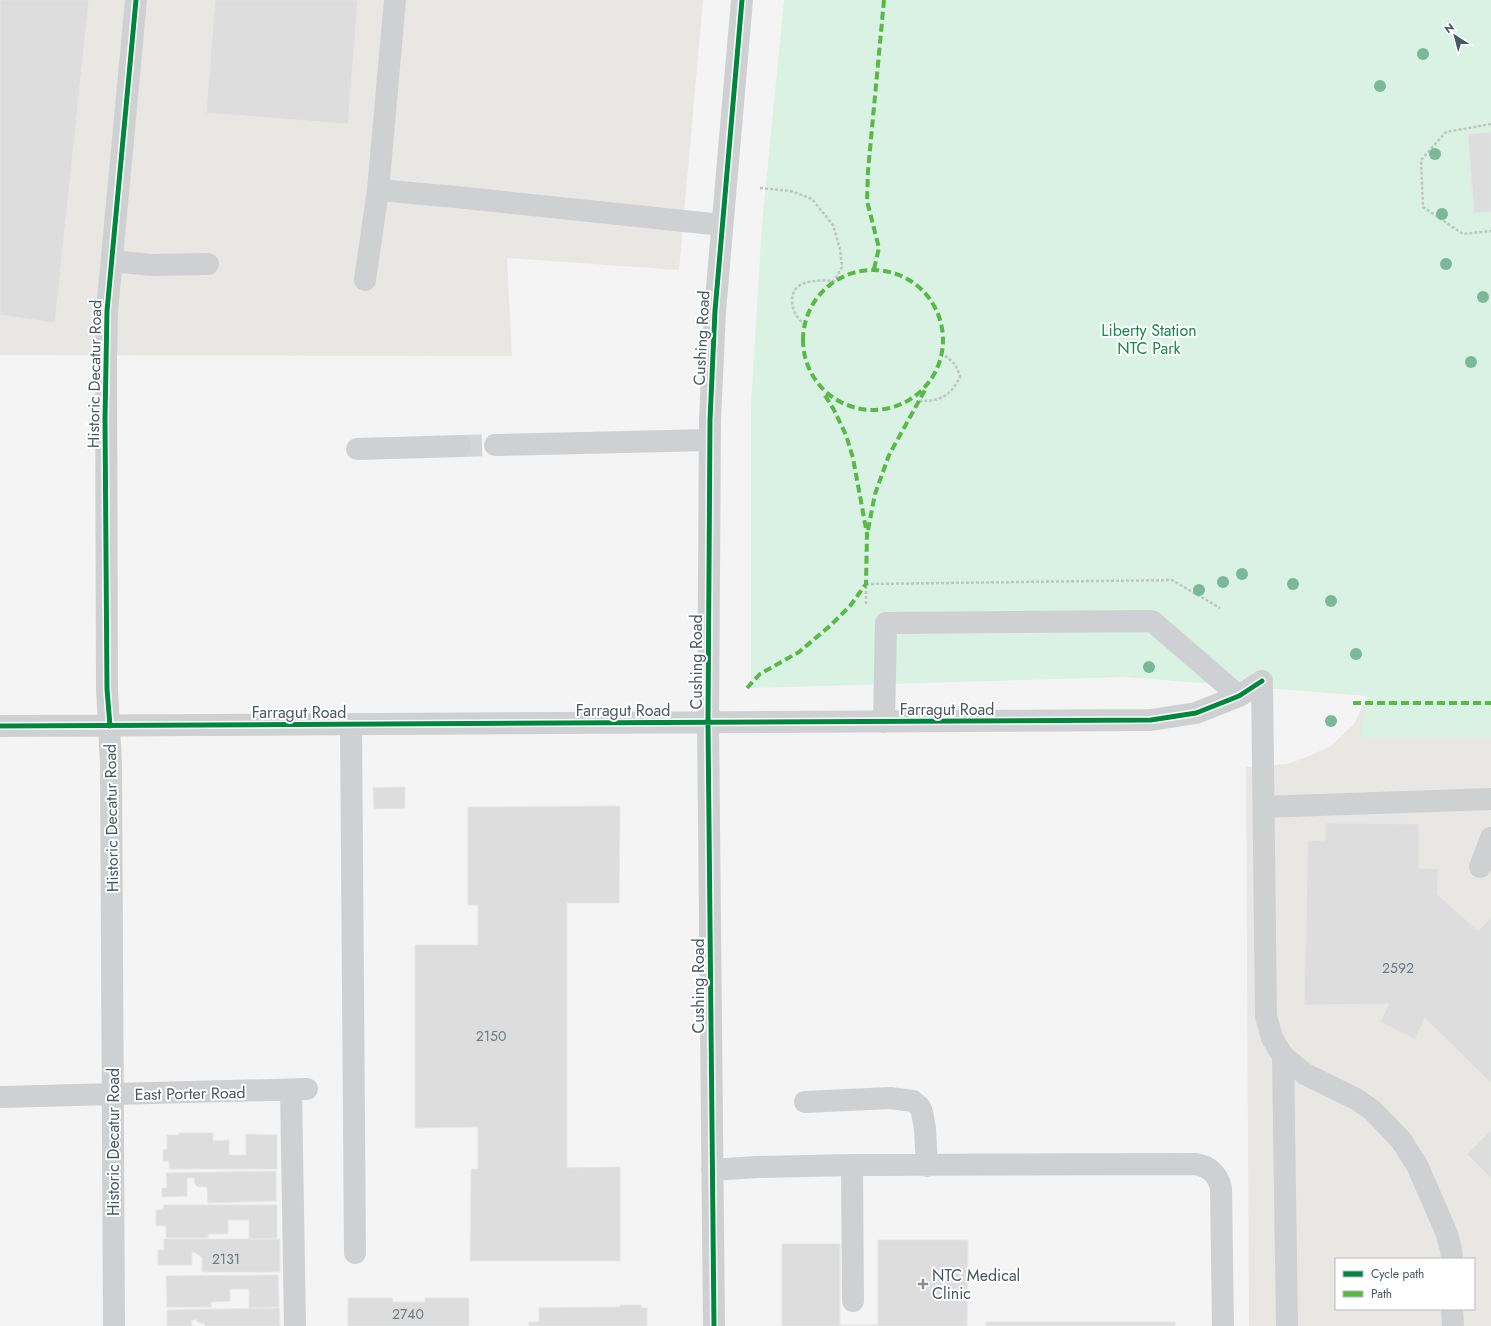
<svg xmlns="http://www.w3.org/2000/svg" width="1491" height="1326" viewBox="0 0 1491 1326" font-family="Jost,sans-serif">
	<rect width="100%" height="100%" fill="#f4f4f4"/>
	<path fill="#e8e7e3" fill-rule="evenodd" d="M0 0H703L679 270 507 258 512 356 0 355Z
		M1363 705H1491V1326H1249L1246 767 1288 764 1309 756 1331 746 1354 724ZM1336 1259H1474V1309H1336Z"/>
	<path fill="#d9f2e3" d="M784 0H1491V737H1361L1367 696 1125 677 751 688V404L762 225Z"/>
	<path fill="#ddddde" stroke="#e5e6e7" d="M0 0H89L55 323 0 315Z
		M215 0H358L348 124 206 113Z
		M1491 132V212L1474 213 1468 134Z
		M405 787V808L374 809 373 788Z
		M620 806 619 903H567V1168L620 1167V1261H470L471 1169H478V1127L415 1128V945H478V905H468V807Z
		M1326 823 1419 824V868L1439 869 1437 894 1478 931 1491 918V1083L1425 1018 1415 1039 1380 1022 1389 1004 1304 1005 1308 840 1325 841Z
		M1491 1130V1178L1467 1154Z
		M179 1133H213V1141L229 1140V1155H246V1134L277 1135V1169H169V1161H163V1150L167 1149V1135H179Z
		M276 1171V1201L208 1203 207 1187H198L195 1184 194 1178H187V1196L162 1197V1188H167L166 1173Z
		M164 1205H277V1239H249V1220H228V1234H208V1238H166V1226H156V1210H163Z
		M164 1239H280V1272H202V1257L192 1251V1265H158V1250H164Z
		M878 1240H968L967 1326H782V1244H840V1325H878Z
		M278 1275 279 1307 249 1308V1289H230V1301L211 1302V1307H167L166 1276Z
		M348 1298H392L393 1302H425V1298H469V1326H348Z
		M620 1305H641V1308H647V1326H529V1322H539V1308L620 1307Z
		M279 1308 280 1326H205V1324L198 1322 196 1319 191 1321 192 1326H167V1310Z
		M986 1322H1175V1326H986Z"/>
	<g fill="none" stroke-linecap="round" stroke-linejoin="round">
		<path stroke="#d2d4d7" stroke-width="22" stroke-dasharray="22 11" stroke-linecap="butt" d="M460 446 495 445"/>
		<path stroke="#bcc7c4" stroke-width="2.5" stroke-dasharray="3 2" stroke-linecap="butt" d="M1491 124 1446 132 1421 160 1423 207 1463 234 1491 231
			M760 188 791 191 812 199 833 225 840 249 842 267 834 281C817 280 791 279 792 302 793 312 797 318 804 324
			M919 401C940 401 950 397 960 377 957 365 952 360 942 354
			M866 604V584L1172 580 1220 608"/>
		<path stroke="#ced0d2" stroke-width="22" d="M378 190 456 197 722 225
			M112 261 151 265 208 264
			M365 280 378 190 395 0
			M495 445 709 440
			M357 449 460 446
			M1262 681 1266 1016 1272 1038 1283 1056 1305 1074 1356 1099 1372 1110 1401 1140 1417 1165 1447 1234 1451 1250 1452 1259
			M884 722 886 623 1152 621 1239 696
			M351 725 355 1253
			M0 726 1151 720 1196 713 1239 696 1262 681
			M1264 807 1491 799
			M1480 867 1491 838
			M1283 1056 1287 1326
			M291 1090 295 1326
			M0 1097 307 1089
			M805 1102 890 1098 913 1101 920 1107 922 1112 925 1129 927 1166
			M852 1165 853 1301
			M712 1170 757 1167 852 1165 1195 1164C1209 1166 1218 1174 1221 1188L1223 1326
			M1452 1309 1453 1326
			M114 1326 111 763 107 689 106 361 107 311 136 0
			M714 1326 708 723 710 420 715 311 742 0"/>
		<path stroke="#58b947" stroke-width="4" stroke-dasharray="8 4" stroke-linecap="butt" d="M874 269 879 248 867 201 868 171 884 0
			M803 340a70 70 0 1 1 140 0a70 70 0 1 1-140 0Z
			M868 530 875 494 889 455 925 390
			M747 688 760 674 799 652 831 625 850 606 866 584 867 534 853 458 846 435 834 410 823 392
			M1353 703H1491"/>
		<g stroke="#fff" stroke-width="8">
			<path id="cycleway" d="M0 726 1151 720 1196 713 1239 696 1262 681
				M110 726 107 689 105 418 107 311 136 0
				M714 1326 708 723 710 420 715 311 742 0"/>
		</g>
		<use href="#cycleway" stroke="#00873e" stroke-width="5"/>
	</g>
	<g fill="#7ab899">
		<circle cx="1423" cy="54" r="6"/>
		<circle cx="1380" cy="86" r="6"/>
		<circle cx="1435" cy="154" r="6"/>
		<circle cx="1442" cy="214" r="6"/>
		<circle cx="1446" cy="264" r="6"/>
		<circle cx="1483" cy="297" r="6"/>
		<circle cx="1471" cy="362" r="6"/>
		<circle cx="1242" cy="574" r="6"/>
		<circle cx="1223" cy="582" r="6"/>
		<circle cx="1293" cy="584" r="6"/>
		<circle cx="1199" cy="590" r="6"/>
		<circle cx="1331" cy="601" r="6"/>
		<circle cx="1356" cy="654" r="6"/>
		<circle cx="1149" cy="667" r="6"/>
		<circle cx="1331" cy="721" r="6"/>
	</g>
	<path fill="#868d94" stroke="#fff" stroke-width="1.5" d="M921 1278h4v4h4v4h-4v4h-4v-4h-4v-4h4z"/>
	<g text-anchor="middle" stroke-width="4" stroke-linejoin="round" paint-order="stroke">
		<g font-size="14" fill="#707881">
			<text x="1398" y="973">2592</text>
			<text x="491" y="1041">2150</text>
			<text x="226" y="1264">2131</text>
			<text x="408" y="1319">2740</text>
		</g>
		<g font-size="16" fill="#17864f" stroke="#fff">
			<text x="1149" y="336">Liberty Station<tspan x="1149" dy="18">NTC Park</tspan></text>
		</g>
		<g font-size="16" fill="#4a5661" stroke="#fff">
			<text transform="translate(701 338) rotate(-87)" y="6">Cushing Road</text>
			<text transform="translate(94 374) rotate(-89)" y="6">Historic Decatur Road</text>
			<text transform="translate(696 662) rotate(-90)" y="6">Cushing Road</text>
			<text x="947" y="715">Farragut Road</text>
			<text x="623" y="716">Farragut Road</text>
			<text x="299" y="718">Farragut Road</text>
			<text transform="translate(111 818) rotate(-91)" y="6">Historic Decatur Road</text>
			<text transform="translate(698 986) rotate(-90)" y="6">Cushing Road</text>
			<text transform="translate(190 1093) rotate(-1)" y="6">East Porter Road</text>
			<text transform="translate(113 1142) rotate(-90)" y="6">Historic Decatur Road</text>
		</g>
		<g font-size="16" fill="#4a5661" stroke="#fff" text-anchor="start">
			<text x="932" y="1281">NTC Medical<tspan x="932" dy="18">Clinic</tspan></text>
		</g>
	</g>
	<rect x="1335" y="1258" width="140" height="52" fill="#ffffff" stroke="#b7bbc0"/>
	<rect x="1343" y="1271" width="20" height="6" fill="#00873e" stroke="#b7bbc0"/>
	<text x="1371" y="1278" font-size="12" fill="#4a5661">Cycle path</text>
	<rect x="1343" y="1291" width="20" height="6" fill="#58b947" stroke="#b7bbc0"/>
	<text x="1371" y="1298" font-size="12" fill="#4a5661">Path</text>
	<g transform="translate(1455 36) rotate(324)" stroke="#ffffff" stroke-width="3" paint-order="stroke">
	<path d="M0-3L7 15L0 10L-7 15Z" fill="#4a5661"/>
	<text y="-6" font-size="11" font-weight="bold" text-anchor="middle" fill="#4a5661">N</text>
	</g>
</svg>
